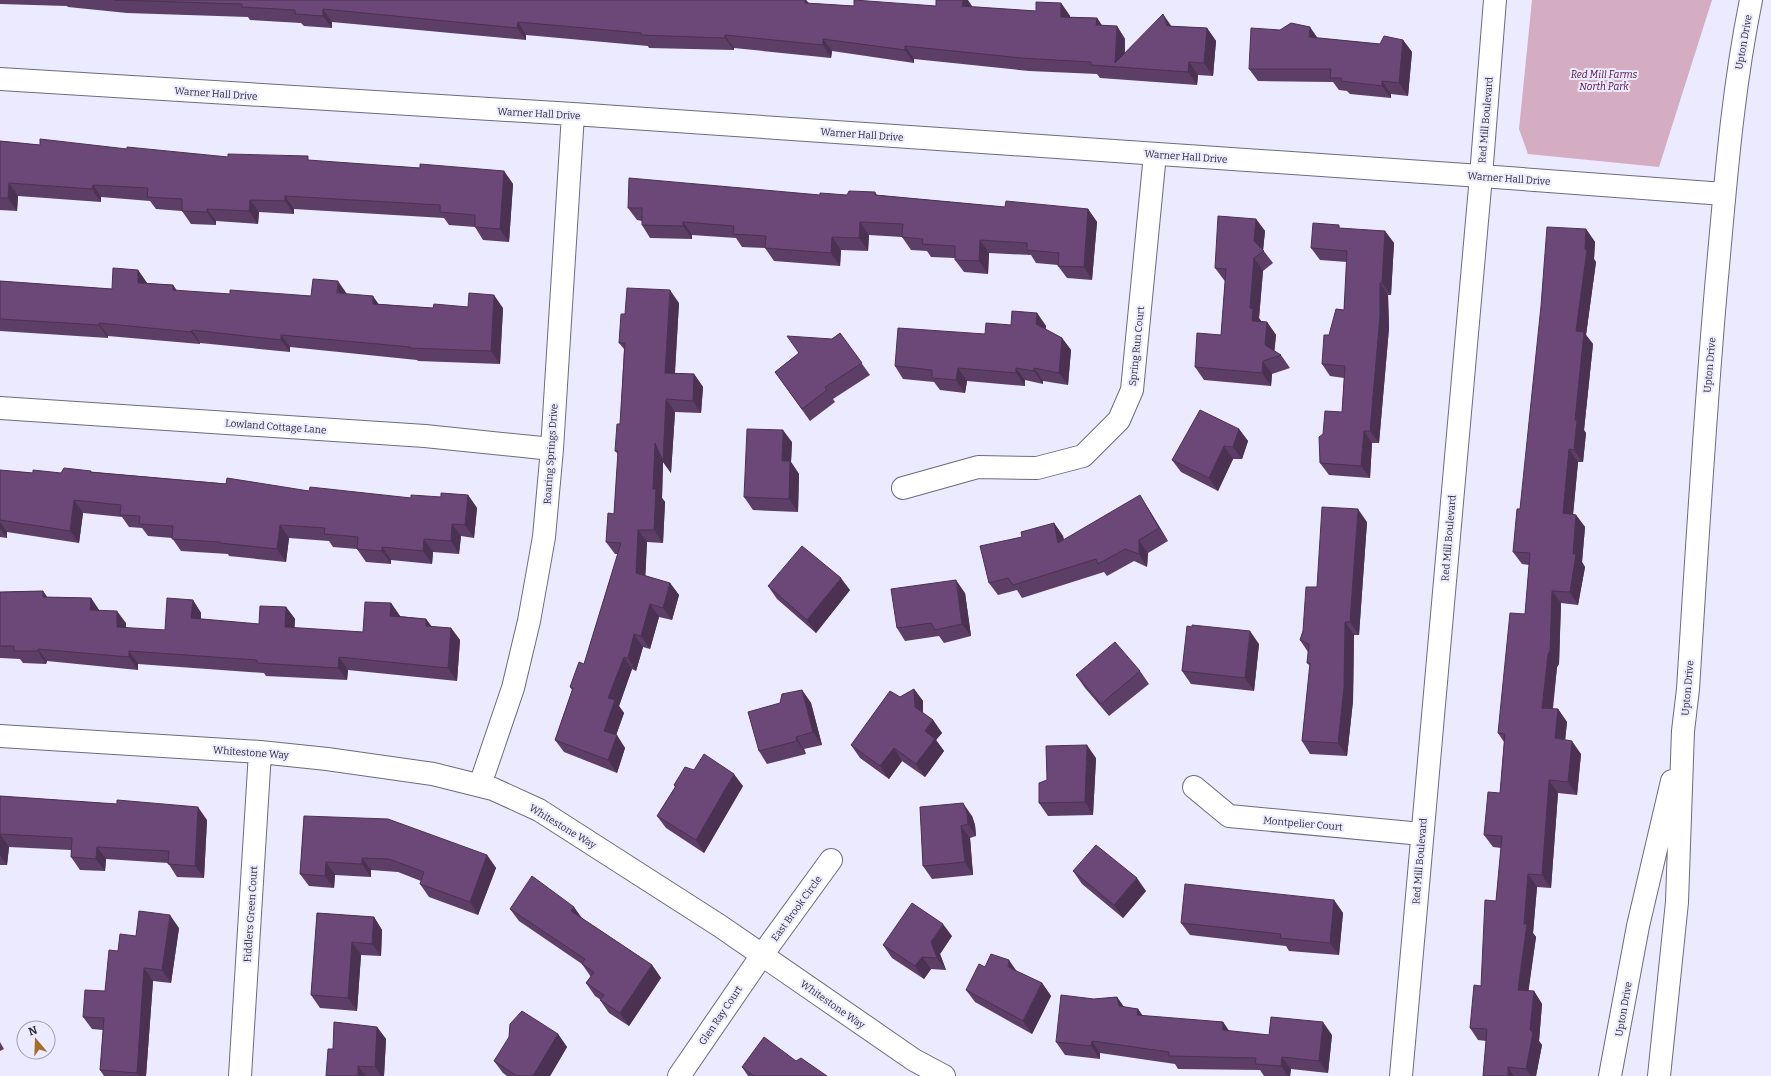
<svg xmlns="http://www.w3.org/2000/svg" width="1771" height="1076" viewBox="0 0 1771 1076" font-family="Bitter,serif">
	<rect width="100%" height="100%" fill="#eceaff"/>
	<path fill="#d4adc2" d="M1532 0H1712L1659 167 1528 154 1519 129Z"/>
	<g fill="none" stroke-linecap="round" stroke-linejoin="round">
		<g stroke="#6c6b7c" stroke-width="24">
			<path id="street" d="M0 79 573 114 1481 176 1401 1076
				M0 408 425 436 552 449
				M903 488 978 467 1037 468 1083 456 1119 420 1132 390 1155 154
				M0 736 260 752 327 759 433 774 493 789 539 810 720 926 914 1060 944 1076
				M480 785 513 688 529 621 544 537 552 449 573 114
				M1194 787 1229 816 1422 834
				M240 1076 260 752
				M679 1076 762 955 831 860"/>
		</g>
		<g stroke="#6c6b7c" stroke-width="24">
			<path id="secondary" d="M1495 0 1481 176 1724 194
				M1610 1076 1638 926 1672 781
				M1659 1076 1677 902 1683 731 1688 689C1697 548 1705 407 1718 266 1726 177 1733 88 1751 0"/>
		</g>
		<use href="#street" stroke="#fff" stroke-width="22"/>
		<use href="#secondary" stroke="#fff" stroke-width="22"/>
	</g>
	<path fill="#5c3e66" d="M0 0H806L809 3 854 6H972V7L1036 11 1061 3 1070 16V17L1097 18 1102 26H1117L1125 39V53L1171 26 1207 28 1216 41 1213 76 1198 75 1197 85 1100 78 1097 74 1029 71 914 59V63L832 51 831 58 734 48V50L649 48 648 46 526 35V40L332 22V28L304 26 301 23 250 20 248 17 127 13 68 7 67 6 0 4Z
		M1318 38 1380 44 1403 40 1412 52 1408 96 1391 94V98L1350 94 1347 91 1339 90 1333 82 1258 81 1249 69Z
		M0 141 40 145 127 149 228 157 311 161 420 168 504 171 513 184 509 242 483 240 475 227 449 225 444 218 294 209V214L259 212 258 224 216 221V225L191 224 182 211 156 209 150 201 101 197V202L18 196 17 211 0 210Z
		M875 192 877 195 1005 207 1088 209 1097 222 1092 280 1067 278 1058 266V265L1036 263 1031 255 989 253 988 274 964 272 955 260V258L931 257 927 251 911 250 902 237 869 235 868 251 841 250 840 266 774 261 765 248 742 247 736 238 692 235V239L650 238 642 225V221L637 220 628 208 820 195H847Z
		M1256 219 1265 231 1263 250 1273 263 1263 271 1259 318 1261 321 1267 322 1276 335 1274 351 1281 355 1290 368 1272 374 1271 386 1204 380 1195 367 1221 335 1225 281 1224 280 1215 268Z
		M1342 229 1385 231 1394 243 1391 295H1388L1389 328 1379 443H1372L1370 478 1329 475 1320 463 1323 434 1342 412 1344 378 1330 376 1322 364 1329 335 1344 310 1347 262 1320 260 1311 248Z
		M1586 229 1595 242 1594 259 1596 262 1586 335 1593 344 1584 430 1586 433 1583 462H1578L1573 514 1576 515 1585 527 1582 562 1585 567 1578 605 1561 603 1559 664 1557 667 1553 709H1558L1567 722 1565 740 1581 754 1577 795 1558 793 1551 888 1537 887 1533 933 1536 937 1528 991H1534L1542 1004 1539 1041 1542 1045 1536 1076H1483L1486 1041 1478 1040 1470 1028 1481 986 1496 901 1501 848 1493 847 1484 835 1500 793 1504 742 1498 733 1525 614 1529 565 1522 564 1513 552 1520 509Z
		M138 270 147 283 173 285 177 291 230 294 311 296 347 294 379 304 433 308 468 307 503 308 500 364 418 361 417 360 290 347V352L200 343V344L108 336V338L0 331V281L112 289Z
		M679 303 675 373 694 374 703 387 701 413 675 412 671 473 663 462 662 498 665 502 663 543 647 542 645 576 670 583 679 595 672 620 659 617 650 649 643 647 636 671 632 669 619 706 624 713 616 735 625 748 617 773 564 752 555 740 572 690 570 687 584 664 618 554H615L606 542 614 514 618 454 615 451 620 424 624 349 619 343 625 314Z
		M1037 313 1046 326 1045 329 1062 338 1071 350 1068 385 1043 381V384L1025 380V386L967 381 965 393 940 390 934 382 903 379 895 366 1011 325Z
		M840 333 870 375 833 399 835 402 810 421 775 372 799 353 832 339Z
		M1239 429 1248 441 1242 459H1233L1218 491 1181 472 1172 460Z
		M792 442 791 462 799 474 798 512 753 510 744 497Z
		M0 470 33 473H61L91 471 92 472 309 491 411 498 441 497 468 495 477 508 474 538 461 536 459 554 433 552 432 564 391 560V564L366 562 357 549 333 547 329 541 289 538 286 562 229 556 228 554 181 551 172 538 148 536 142 528 129 527 122 517 83 513 79 543 7 532V538L0 537Z
		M1148 508 1168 541 1148 553 1147 567 1134 561 1107 576 1104 572 1022 598 1017 590 998 595 989 583 1022 537 1054 523 1063 536 1064 540Z
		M1367 522 1359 635H1354L1353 701 1347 756 1310 754 1302 741 1310 666 1307 663 1308 652 1300 640 1317 587Z
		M768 586 850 590 816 633 777 599Z
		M43 591 47 597 91 598 99 610 126 623V628L165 630 193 600 201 613V619L259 624 286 607 295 619 294 628 363 632 391 603 400 616 426 619 432 627 451 628 460 640 457 681 348 670 347 680 266 676 264 673 138 664V670L47 661 46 664 23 663 20 659 0 658V592Z
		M965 593 971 636 944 643 939 636 905 641 897 628Z
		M1192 627 1259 644 1254 691 1191 684 1182 671Z
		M1140 671 1149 684 1109 716 1085 688 1076 675Z
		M914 689 923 701V713L933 720 942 733 936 740 944 751 925 777 902 761 889 779 860 758 851 745 900 697Z
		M802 690 811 703 822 745 804 749 806 754 767 764 759 751 780 703Z
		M1096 758 1093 815 1048 816 1039 803Z
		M674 785 743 786 704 853 666 828 657 816 675 787Z
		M0 796 117 804 207 820 204 878 177 877 168 863 106 859 105 871 80 870 71 857V850L9 847 7 865H0Z
		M920 807 972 816 975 825 976 836 970 838 973 875 932 879 923 866Z
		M304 816 487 855 496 868 478 915 429 897 420 884 421 881 398 872 371 870V877L335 875 334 888 309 886 300 874Z
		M1073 871 1146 891 1123 918 1082 884Z
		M1334 900 1343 913 1339 955 1289 951 1286 946 1190 935 1181 923Z
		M574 907 582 918 652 965 661 978 629 1026 609 1013 600 1000H601L595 996 586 983 591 977 582 964 519 921 510 909Z
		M317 913 374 917 382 930 381 956 361 955 357 1011 320 1008 311 995Z
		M179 928 171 983 153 981 146 1076H104L100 1070 103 1030 92 1029 83 1017 105 991 136 936Z
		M952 936 940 954 946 970 931 969 924 979 892 958 883 945Z
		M985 967 1017 972 1042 983 1051 996 1032 1034 975 1002 966 990Z
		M1117 997 1124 1007 1138 1009 1143 1016 1223 1022 1229 1031 1269 1035H1332L1328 1073 1291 1069 1290 1076H1264L1260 1070 1178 1069 1175 1064 1100 1053V1059L1065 1055 1056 1042 1094 999Z
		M377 1027 386 1039 384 1076H326L333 1049Z
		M558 1034 567 1047 550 1076H507L503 1073 494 1061Z
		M0 1042 4 1049 0 1051Z
		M796 1061 827 1076H748L742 1067Z"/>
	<path fill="#4b3253" d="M805 0H806L813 10 805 3Z
		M963 0H968L972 6 971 19 962 6Z
		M1061 3 1070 16V29L1061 17Z
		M323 9 332 22V28L323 16Z
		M1163 14 1172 27 1167 26Z
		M1097 18 1106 31 1096 25Z
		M518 22 526 35V40L517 28Z
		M1117 26 1125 39 1124 68 1115 63Z
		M1310 27 1319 40 1309 37Z
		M1207 28 1216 41 1213 76 1204 63Z
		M725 35 734 48V50L725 38Z
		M823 39 832 51 831 58 823 45Z
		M1403 40 1412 52 1408 96 1399 83Z
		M905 46 914 59V63L905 50Z
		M1189 62 1198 75 1197 85 1188 72Z
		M1382 81 1391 94V98L1382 86Z
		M504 171 513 184 509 242 500 229Z
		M9 183 18 196 17 211 8 198Z
		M93 185 101 197V202L92 189Z
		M285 196 294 209V214L285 201Z
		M250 200 259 212 258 224 249 211Z
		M207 209 216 221V225L207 212Z
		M1088 209 1097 222 1092 280 1084 267Z
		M1256 219 1265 231 1263 251 1254 241Z
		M683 222 692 235V239L683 226Z
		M860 222 869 235 868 251 859 238Z
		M1586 229 1595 242 1594 259 1596 262 1586 335 1593 344 1584 430 1586 433 1583 462 1574 450 1576 331 1585 249Z
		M1385 231 1394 243 1391 295 1382 283Z
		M832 237 841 250 840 266 831 253Z
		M980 240 989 253 988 274 979 261Z
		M1254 258 1263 271 1259 318 1261 321H1252L1250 308Z
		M138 270 147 283V295L138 283Z
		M338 281 347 294 337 293Z
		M1380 283 1388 295 1389 328 1379 443 1370 431Z
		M173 285 182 298 173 290Z
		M670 290 679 303 674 385 665 373Z
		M494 295 503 308 500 364 491 351Z
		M373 296 382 309 373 304Z
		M1037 313 1046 326 1045 337 1036 324Z
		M1267 322 1276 335 1274 357 1265 345Z
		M99 323 108 336V338L99 325Z
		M192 330 200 343V344L191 332Z
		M281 335 290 347V352L281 340Z
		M1062 338 1071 350 1068 385 1059 373Z
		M1263 361 1272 374 1271 386 1262 373Z
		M958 368 967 381 965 393 956 380Z
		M1016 368 1025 380V386L1016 373Z
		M1034 368 1043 381V384L1034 371Z
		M694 374 703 387 701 413 693 401Z
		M666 399 675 412 671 473 663 462 662 498 665 502 663 543 654 530 653 489 655 443Z
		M1239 429 1248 441 1242 459 1233 447Z
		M783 430 792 442 791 462 799 474 798 512 789 499 782 461Z
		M1364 431 1372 443 1370 478 1361 466Z
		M1224 446 1233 459 1218 491 1209 478Z
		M1569 449 1578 462 1572 526 1563 513Z
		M468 495 477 508 474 538 465 525Z
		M1140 495 1148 508 1168 541 1159 528Z
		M74 500 83 513 79 543 70 531Z
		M1358 509 1367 522 1359 635 1350 622Z
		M1576 515 1585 527 1582 562 1585 567 1578 605 1570 592Z
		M0 522 7 532V538L0 528Z
		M1054 523 1063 536 1067 555 1058 543Z
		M452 524 461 536 459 554 451 541Z
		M280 525 289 538 286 562 277 549Z
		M638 530 647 542 645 586 636 573Z
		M424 539 433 552 432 564 423 551Z
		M1139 540 1148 553 1147 567 1139 554Z
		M382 547 391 560V564L382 551Z
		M841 578 850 590 816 633 807 620Z
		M956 580 965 593 971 636 962 624Z
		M670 583 679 595 672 620 663 608Z
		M43 591 52 604 43 597Z
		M1552 591 1561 603 1559 664 1557 667 1551 720 1542 708Z
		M91 598 99 610H90Z
		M193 600 201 613 200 631 191 618Z
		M391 603 400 616 399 628 390 616Z
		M650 604 659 617 650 649 641 636Z
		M286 607 295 619 294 640 285 627Z
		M117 611 126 623 125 640 117 627Z
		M426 619 435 631 426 626Z
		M1345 622 1354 635 1353 701 1347 756 1338 743Z
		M451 628 460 640 457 681 448 668Z
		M1250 631 1259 644 1254 691 1245 678Z
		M634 634 643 647 636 671 628 658Z
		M38 649 47 661 46 664 38 651Z
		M129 651 138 664V670L129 657Z
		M339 657 348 670 347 680 338 668Z
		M624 657 632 669 619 706 624 713 613 744 604 731 608 698Z
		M914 689 923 701V719L915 707Z
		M802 690 811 703 822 745 813 732Z
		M1558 709 1567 722 1564 751 1555 738Z
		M933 720 942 733 936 740 944 751 925 777 916 764 925 731Z
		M617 735 625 748 617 773 608 760Z
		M796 737 804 749 806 754 797 741Z
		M1572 741 1581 754 1577 795 1568 782Z
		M1087 745 1096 758 1093 815 1085 802Z
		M894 748 902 761 889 779 880 766Z
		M734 774 743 786 704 853 696 840Z
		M1549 780 1558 793 1551 888 1542 875Z
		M963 803 972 816 975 825 976 836 968 824Z
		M198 807 207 820 204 878 195 866Z
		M961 826 970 838 973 875 965 862Z
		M0 834 9 847 7 865 0 855Z
		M97 847 106 859 105 871 96 859Z
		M487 855 496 868 478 915 470 902Z
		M362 858 371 870V877L362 864Z
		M326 862 335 875 334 888 325 876Z
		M1528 874 1537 887 1533 933 1536 937 1527 1002 1518 990 1524 924Z
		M1137 878 1146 891 1123 918 1114 905Z
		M1334 900 1343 913 1339 955 1330 943Z
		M574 907 582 920 571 911Z
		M170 915 179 928 171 983 162 970Z
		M374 917 382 930 381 956 372 944Z
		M943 924 952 936 940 954 946 970 937 958 931 942Z
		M352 942 361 955 357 1011 348 998Z
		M922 957 931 969 924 979 915 966Z
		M1009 960 1018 973 1008 967Z
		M652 965 661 978 629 1026 620 1013Z
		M144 968 153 981 146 1076H139L137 1073Z
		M1042 983 1051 996 1032 1034 1023 1021Z
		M1534 991 1542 1004 1539 1041 1542 1045 1536 1076H1531L1526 1069Z
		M1117 997 1126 1010 1119 1006Z
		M1138 1009 1146 1021 1137 1015Z
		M1223 1022 1232 1035 1223 1030Z
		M1323 1022 1332 1035 1328 1073 1319 1061Z
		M377 1027 386 1039 384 1076H381L375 1067Z
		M558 1034 567 1047 550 1076H533Z
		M1092 1041 1100 1053V1059L1091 1046Z
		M1282 1057 1291 1069 1290 1076H1288L1281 1066Z
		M358 1066 366 1076H358Z
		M1508 1067 1514 1076H1508Z"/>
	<path fill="#6b4877" stroke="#4b3253" d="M114 0H805V3L854 6V0L936 6V0H963L962 6 1036 11V2L1061 3V17L1097 18 1096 25 1117 26 1115 63 1163 14 1167 26 1207 28 1204 63 1189 62 1188 72 1091 65V62L1021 58 905 46V50L823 39V45L725 35V38L641 35V33L518 22 517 28 323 9V16L295 14V10L242 7V4Z
		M1291 23 1310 27 1309 37 1380 44 1384 36 1403 40 1399 83 1382 81V86L1341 81V78H1330L1331 69H1249L1251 28 1280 30Z
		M40 139 127 149V147L228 157V154L308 156V160L420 168V164L504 171 500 229 475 227V215L440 212V205L285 196V201L250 200 249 211 207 209V212L182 211V199L147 197 148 188 93 185 92 189 9 183 8 198H0V141L40 145Z
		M629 178 820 195V193L847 195 849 191 875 192V195L1005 207 1006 201 1088 209 1084 267 1058 266 1059 253 1027 250V243L980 240 979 261 955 260V246L922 244 923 239 902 237 903 224 860 222 859 238 832 237 831 253 765 248 766 236 733 234 734 226 683 222V226L642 225V208H628Z
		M1218 216 1256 219 1254 241 1264 251 1254 258 1250 308 1253 309 1252 321 1267 322 1265 345 1281 355 1263 361 1262 373 1195 367 1197 333 1221 335 1226 269 1215 268Z
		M1313 223 1339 225V228L1385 231 1382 283H1380V316L1370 431H1364L1361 466 1320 463 1319 437 1323 434 1325 411 1342 412 1345 366 1322 364 1324 335H1329L1336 309 1344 310 1347 251 1311 248Z
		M1547 227 1586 229 1585 249 1587 250 1576 331 1584 332 1575 420H1577L1574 450 1569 449 1563 513 1576 515 1573 554H1576L1570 592 1552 591 1550 651 1548 654 1542 708 1558 709 1555 738 1572 741 1568 782 1549 780 1542 875 1528 874 1524 924H1527L1518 990 1534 991 1530 1030 1533 1033 1526 1069 1508 1067V1076H1483L1487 1029 1470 1028 1474 985 1481 986 1485 900 1496 901 1502 836 1484 835 1488 792 1500 793 1505 734 1498 733 1510 613 1525 614 1530 553 1513 552 1517 509H1520L1541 306Z
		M113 268 138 270V283L173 285V290L230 294V290L311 296 313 279 338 281 337 293 373 296V304L433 308 434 304 468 307 469 293 494 295 491 351 409 348 410 347 281 335V340L192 330 191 332 99 323V325L0 319V281L112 289Z
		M627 288 670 290 665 373 694 374 693 401 666 399 663 461 655 443 653 489H656L654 530H638L636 573 670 583 663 608 650 604 641 636 634 634 628 658 624 657 608 698 615 700 604 731 617 735 608 760 555 740 573 688 570 687 579 662 584 664 621 543 606 542 608 513 614 514 618 451H615L617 424H620L625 343H619L621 314H625Z
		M1012 311 1037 313 1036 324 1062 338 1059 373 1034 368V371L1016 368V373L958 368 956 380 932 378V370L895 366 898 328 985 334 986 323 1011 325Z
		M840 333 862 363 825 387 827 390 802 409 775 372 799 353 787 336 832 339Z
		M1200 410 1239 429 1233 447 1224 446 1209 478 1172 460Z
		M747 429 783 430 782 461H790L789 499 744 497Z
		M64 468 91 471 90 472 226 484 227 478 309 491 310 487 411 498V495L441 497V493L468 495 465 525 452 524 451 541 424 539 423 551 382 547V551L357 549 358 537 324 534 325 528 280 525 277 549 220 543V542L172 539 173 526 139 524 140 516 120 515 121 505 74 500 70 531 0 520V470L33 473V470L61 473Z
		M1140 495 1159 528 1139 540V554L1125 549 1098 564 1096 559 1013 585 1008 578 989 583 980 546 1022 537 1021 532 1054 523 1058 543Z
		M1322 507 1358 509 1350 622H1345L1344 688 1338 743 1302 741 1310 663H1307L1309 644 1300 640 1303 631 1306 587H1317Z
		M802 546 841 578 807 620 768 586Z
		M956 580 962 624 935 630 931 623 897 628 891 589Z
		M43 591V597L91 598 90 610 117 611V627L165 630 167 598 193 600 191 618 259 624 260 606 286 607 285 627 363 632 365 602 391 603 390 616 426 619V626L451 628 448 668 339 657 338 668 257 663V660L129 651V657L38 649V651H14V646H0V592Z
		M1192 625 1250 631 1245 678 1182 671 1187 626 1192 627Z
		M1115 642 1140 671 1101 704 1076 675Z
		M914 689 915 707 933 720 925 731 935 739 916 764 894 748 880 766 851 745 890 691 900 697Z
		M802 690 813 732 796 737 797 741 759 751 748 712 780 703 782 694Z
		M1087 745 1085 802 1039 803V783L1047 780 1046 746Z
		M704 754 734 774 696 840 657 816 676 786 674 785 685 767 694 770Z
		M0 796 117 804V800L198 807 195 866 168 864 169 851 97 847 96 859 71 857 72 838 0 834Z
		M963 803 967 813 968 824 961 826 965 862 923 866 920 807Z
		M304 816 388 819 487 855 470 902 420 884 424 872 389 859 362 858V864L326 862 325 876 300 874Z
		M1096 845 1137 878 1114 905 1073 871Z
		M532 876 574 907 571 911 652 965 620 1013 600 1000 604 995 586 983 594 972 582 964 585 959 510 909Z
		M1185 884 1334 900 1330 943 1280 938 1281 934 1181 923Z
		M912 903 943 924 931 942 937 958 922 957 915 966 883 945Z
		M139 911 170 915 162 970 144 968 137 1073 100 1070 104 1018 83 1017 85 990 105 991 109 950 118 951 120 934 136 936Z
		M317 913 374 917 372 944 352 942 348 998 311 995Z
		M991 954 1009 960 1008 967 1042 983 1023 1021 966 990 979 964 985 967Z
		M1061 995 1094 999 1117 997 1119 1006 1138 1009 1137 1015 1223 1022V1030L1269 1035 1271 1017 1323 1022 1319 1061 1282 1057 1281 1066 1255 1064 1256 1058 1169 1056V1052L1092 1041 1091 1046 1056 1042Z
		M522 1011 558 1034 533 1076H517L494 1061 509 1037 510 1024Z
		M334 1022 377 1027 375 1067 358 1066V1076H326L328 1049H333Z
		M764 1037 796 1061 801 1058 827 1076H754L742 1067Z"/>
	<g text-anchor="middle" stroke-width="4" stroke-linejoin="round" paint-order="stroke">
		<g font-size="10" fill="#323139" stroke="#eceaff">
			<text transform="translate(1743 42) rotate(-80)" y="4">Upton Drive</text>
			<text transform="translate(216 93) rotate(4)" y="4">Warner Hall Drive</text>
			<text transform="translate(539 113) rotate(3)" y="4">Warner Hall Drive</text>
			<text transform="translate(1485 120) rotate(-85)" y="4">Red Mill Boulevard</text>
			<text transform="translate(862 134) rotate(4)" y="4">Warner Hall Drive</text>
			<text transform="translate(1186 156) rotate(4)" y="4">Warner Hall Drive</text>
			<text transform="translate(1509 178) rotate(4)" y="4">Warner Hall Drive</text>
			<text transform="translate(1136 346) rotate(-84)" y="4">Spring Run Court</text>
			<text transform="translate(1709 365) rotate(-85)" y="4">Upton Drive</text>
			<text transform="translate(276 426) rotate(4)" y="4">Lowland Cottage Lane</text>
			<text transform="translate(550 454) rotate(-86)" y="4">Roaring Springs Drive</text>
			<text transform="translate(1448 538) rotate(-85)" y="4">Red Mill Boulevard</text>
			<text transform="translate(1687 688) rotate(-85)" y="4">Upton Drive</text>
			<text transform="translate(251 752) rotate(4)" y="4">Whitestone Way</text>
			<text transform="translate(1303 823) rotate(5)" y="4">Montpelier Court</text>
			<text transform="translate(563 826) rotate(31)" y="4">Whitestone Way</text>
			<text transform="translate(1419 861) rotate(-85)" y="4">Red Mill Boulevard</text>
			<text transform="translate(796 908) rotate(-54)" y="4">East Brook Circle</text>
			<text transform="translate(250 914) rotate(-86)" y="4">Fiddlers Green Court</text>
			<text transform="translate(833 1004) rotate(35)" y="4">Whitestone Way</text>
			<text transform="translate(1623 1009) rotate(-80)" y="4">Upton Drive</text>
			<text transform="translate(720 1015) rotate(-56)" y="4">Glen Ray Court</text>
		</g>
		<g font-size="10" font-style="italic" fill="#540d3c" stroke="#eceaff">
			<text x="1604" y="78">Red Mill Farms<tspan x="1604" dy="12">North Park</tspan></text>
		</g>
	</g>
	<g transform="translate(36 1040) rotate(341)"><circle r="19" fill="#eceaff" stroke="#a2a0b0"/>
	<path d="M0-3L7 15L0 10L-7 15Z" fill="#a36c28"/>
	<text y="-6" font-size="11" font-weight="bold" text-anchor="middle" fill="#323139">N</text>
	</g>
</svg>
